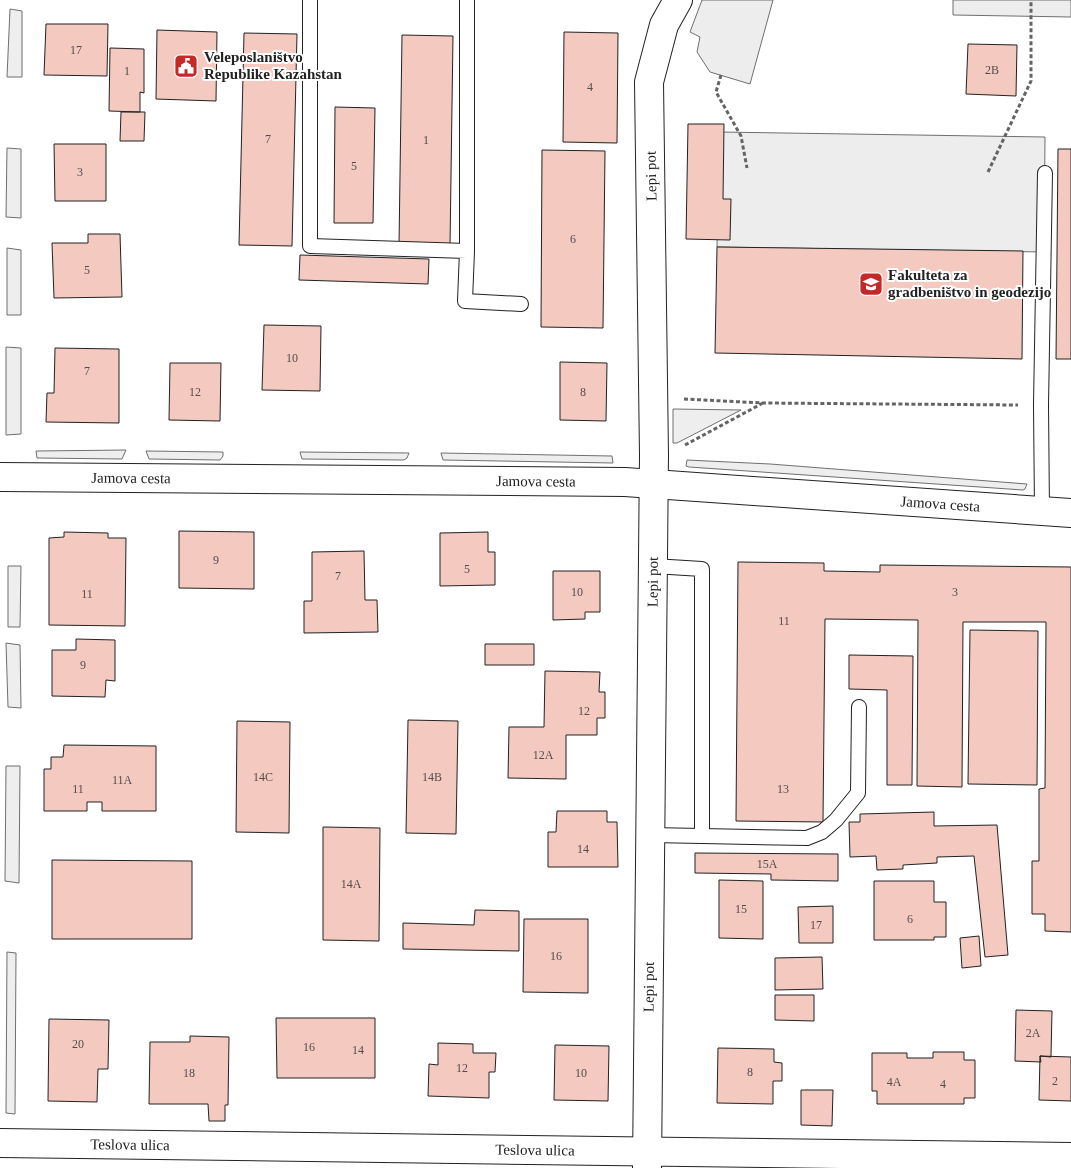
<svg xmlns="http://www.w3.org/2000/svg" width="1071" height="1168" viewBox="0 0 1071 1168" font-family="'Times New Roman',serif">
	<rect width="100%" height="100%" fill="#fff"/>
	<path fill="#eee" stroke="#6f6f6f" d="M10 9 22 11V77H7Z
		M7 148 21 149V218L6 217Z
		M7 248 21 250V315H7Z
		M6 347 21 348V434L6 435Z
		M673 409 741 410 677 443H673Z
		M126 450 122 459 37 458 36 451Z
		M146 451 223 452V456L220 460 149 459Z
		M300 452 409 453 407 458 404 460 302 459Z
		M441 453 612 456 613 463 443 460Z
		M687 460 770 464 1027 484 1025 489 1023 490 689 467 686 466Z
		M8 566H21L20 627H8Z
		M6 643 20 645 21 708 8 707Z
		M6 766H20L19 883 5 881Z
		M7 952 16 953 15 1114 6 1113Z"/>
	<path fill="#ededed" stroke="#6f6f6f" d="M702 0H773L750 84 710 72 697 52 700 37 690 32Z
		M953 0H1071V17L953 15Z
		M719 132 1045 137 1044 252 717 247Z"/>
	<path fill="#f3c9c0" stroke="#222" d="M46 24H108L107 76 44 75Z
		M157 30 217 32 216 101 156 99Z
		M564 32 618 33 617 143 563 142Z
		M244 33 297 34 292 246 239 245Z
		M402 35 453 36 450 246 399 245Z
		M968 44 1017 45 1016 96 966 94Z
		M110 48 144 49V93L140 92V112L109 111Z
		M335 107 375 108 373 223H334Z
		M121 112H145L144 141H120Z
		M688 124H724L723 199H731L730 240 686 239Z
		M54 144H106V201H55Z
		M1058 149H1071V359H1056Z
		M542 150 605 151 603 328 541 327Z
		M88 234H120L122 297 54 298 52 243H88Z
		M717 247 1023 251 1022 359 715 353Z
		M300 255 429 259 428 284 299 280Z
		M264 325 321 326 320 391 262 390Z
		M55 348 119 349V423L46 422 47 393H54Z
		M560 362 607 363 606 421 560 420Z
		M170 363H221L220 421 169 420Z
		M179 531 254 532V589L179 588Z
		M64 532 108 533V538H126L125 626 49 625V538L64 537Z
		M488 532V552H495V585L440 586V533Z
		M364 551 365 600H377L378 632 304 633V601H312V552Z
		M738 562 824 563V571L880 572V565L1071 567V932L1045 931V914H1032V861H1039V789L1045 788 1046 622H963L962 787 917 786 918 620 825 619 823 822 736 821Z
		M553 571H600V612H585V619L553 620Z
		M970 630 1038 631 1037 785 968 784Z
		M76 639 115 640V681L106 680 105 697 52 696V650H76Z
		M485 644H534V665H485Z
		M849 655 913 656 912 785H887V690L849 689Z
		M545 671 600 672 599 692H605V718H597V735H566V779L508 778 509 727H544Z
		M408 720 458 721 456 834 406 833Z
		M237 721 290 722 289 833 236 832Z
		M64 745 156 746V811H102V802H87V811H44V769H51V757H63Z
		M557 811H607V822H617L618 867H548V832H556Z
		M934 812V826L997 825 1008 955 985 957 974 856 937 857V863L903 865V869L877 870 876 856 850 857 849 822H860V814Z
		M323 827 380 828 379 941 323 940Z
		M695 853 838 854V881L771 880V874L695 873Z
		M52 860 192 861V939H52Z
		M719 880 763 881V939L719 938Z
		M874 881H934V902H946V937H934V940H874Z
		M833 906V943H799L798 907Z
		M475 910 519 911V951L403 949V923L474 925Z
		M524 919H588V993L523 992Z
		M979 936 981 966 962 968 960 938Z
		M822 957 823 989 775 990V958Z
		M775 995H814V1021L775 1020Z
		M1016 1010 1052 1011 1051 1057 1040 1056 1041 1062 1015 1061Z
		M276 1018H375V1078H277Z
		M49 1019 109 1020 108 1069H98L97 1102 48 1101Z
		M190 1036 229 1037 228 1105H225V1121H209L208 1104H149L150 1042H190Z
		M438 1043 473 1044V1053H496L495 1072H489V1098L428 1096 429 1064 438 1065Z
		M555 1045 609 1046 608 1101 554 1100Z
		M718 1048 774 1049V1062L782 1063V1081H773V1104L717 1103Z
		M933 1052H964V1060H975V1098H964V1104H877V1091H872V1053H907V1058H933Z
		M1040 1056 1071 1057V1101L1039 1100Z
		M801 1090H833L832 1126 801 1125Z"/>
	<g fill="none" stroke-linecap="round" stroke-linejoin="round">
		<g stroke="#222" stroke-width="16">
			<path id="service" d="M310 0V246L467 251
				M467 0V251L465 301 521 304
				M1042 511 1041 405 1045 173
				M653 566 702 569V836L807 838 822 832 836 820 858 793 859 707
				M650 835 702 836"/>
		</g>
		<g stroke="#222" stroke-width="30">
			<g id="minor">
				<path id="s1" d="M0 1143 1071 1157"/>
				<path id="s2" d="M647 1168 654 455 649 82 664 25 678 0"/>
			</g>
		</g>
		<g stroke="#222" stroke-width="30">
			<g id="tertiary">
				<path id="s3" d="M0 477 625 482 1071 513"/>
			</g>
		</g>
		<path stroke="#646464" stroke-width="3" stroke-dasharray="4 2.5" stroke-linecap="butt" d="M721 75 716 92 741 136 747 168
			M988 172 1031 81V0
			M684 399 763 403 1018 405
			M685 445 763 403"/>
		<use href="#service" stroke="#fff" stroke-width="14"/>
		<use href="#minor" stroke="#fff" stroke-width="28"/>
		<use href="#tertiary" stroke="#fff" stroke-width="28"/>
	</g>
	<defs>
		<g id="civic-square" transform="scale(1.25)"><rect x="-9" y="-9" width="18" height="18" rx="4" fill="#c62828" stroke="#fff"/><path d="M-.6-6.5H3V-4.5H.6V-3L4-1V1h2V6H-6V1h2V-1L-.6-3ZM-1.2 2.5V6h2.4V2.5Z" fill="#fff"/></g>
		<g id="university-square" transform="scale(1.25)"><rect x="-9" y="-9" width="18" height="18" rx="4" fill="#c62828" stroke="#fff"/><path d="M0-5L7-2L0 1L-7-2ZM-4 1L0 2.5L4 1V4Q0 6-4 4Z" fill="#fff"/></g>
	</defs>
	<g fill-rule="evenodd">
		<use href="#civic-square" x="186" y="66"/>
		<use href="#university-square" x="871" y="284"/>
	</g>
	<g text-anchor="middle" stroke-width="4" stroke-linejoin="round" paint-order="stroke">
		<g font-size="12" fill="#564c4a">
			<text x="76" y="54">17</text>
			<text x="992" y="74">2B</text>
			<text x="127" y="75">1</text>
			<text x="590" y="91">4</text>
			<text x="268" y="143">7</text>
			<text x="426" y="144">1</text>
			<text x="354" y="170">5</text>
			<text x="80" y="176">3</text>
			<text x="573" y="243">6</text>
			<text x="87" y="274">5</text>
			<text x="292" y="362">10</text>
			<text x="87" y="375">7</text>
			<text x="195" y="396">12</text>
			<text x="583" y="396">8</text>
			<text x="216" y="564">9</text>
			<text x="467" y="573">5</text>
			<text x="338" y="580">7</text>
			<text x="577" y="596">10</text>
			<text x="955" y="596">3</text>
			<text x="87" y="598">11</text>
			<text x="784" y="625">11</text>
			<text x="83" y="669">9</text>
			<text x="584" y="715">12</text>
			<text x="543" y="759">12A</text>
			<text x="263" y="781">14C</text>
			<text x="432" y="781">14B</text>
			<text x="122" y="784">11A</text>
			<text x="78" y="793">11</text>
			<text x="783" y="793">13</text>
			<text x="583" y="853">14</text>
			<text x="767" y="868">15A</text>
			<text x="351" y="888">14A</text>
			<text x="741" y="913">15</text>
			<text x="910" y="923">6</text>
			<text x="816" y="929">17</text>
			<text x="556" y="960">16</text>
			<text x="1033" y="1037">2A</text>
			<text x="78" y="1048">20</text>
			<text x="309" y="1051">16</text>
			<text x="358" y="1054">14</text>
			<text x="462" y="1072">12</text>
			<text x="750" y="1076">8</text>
			<text x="189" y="1077">18</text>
			<text x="581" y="1077">10</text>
			<text x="1055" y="1085">2</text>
			<text x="894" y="1086">4A</text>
			<text x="943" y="1088">4</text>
		</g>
		<g font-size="15" font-weight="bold" fill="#222" stroke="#fff" text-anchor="start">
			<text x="204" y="62">Veleposlaništvo<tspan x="204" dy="17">Republike Kazahstan</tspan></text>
			<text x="888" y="280">Fakulteta za<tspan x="888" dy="17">gradbeništvo in geodezijo</tspan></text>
		</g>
		<g font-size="15" fill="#222" stroke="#fff">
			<text transform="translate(651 176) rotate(-91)" y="5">Lepi pot</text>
			<text dy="5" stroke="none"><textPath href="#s3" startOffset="131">Jamova cesta</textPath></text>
			<text dy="5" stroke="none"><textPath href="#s3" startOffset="536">Jamova cesta</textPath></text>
			<text dy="5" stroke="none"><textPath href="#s3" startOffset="941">Jamova cesta</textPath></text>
			<text dy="5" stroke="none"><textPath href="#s2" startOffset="586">Lepi pot</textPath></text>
			<text dy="5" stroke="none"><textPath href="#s2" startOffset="181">Lepi pot</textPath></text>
			<text dy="5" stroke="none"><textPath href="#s1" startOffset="130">Teslova ulica</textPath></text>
			<text dy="5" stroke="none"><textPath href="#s1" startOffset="535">Teslova ulica</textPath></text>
		</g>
	</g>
</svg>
